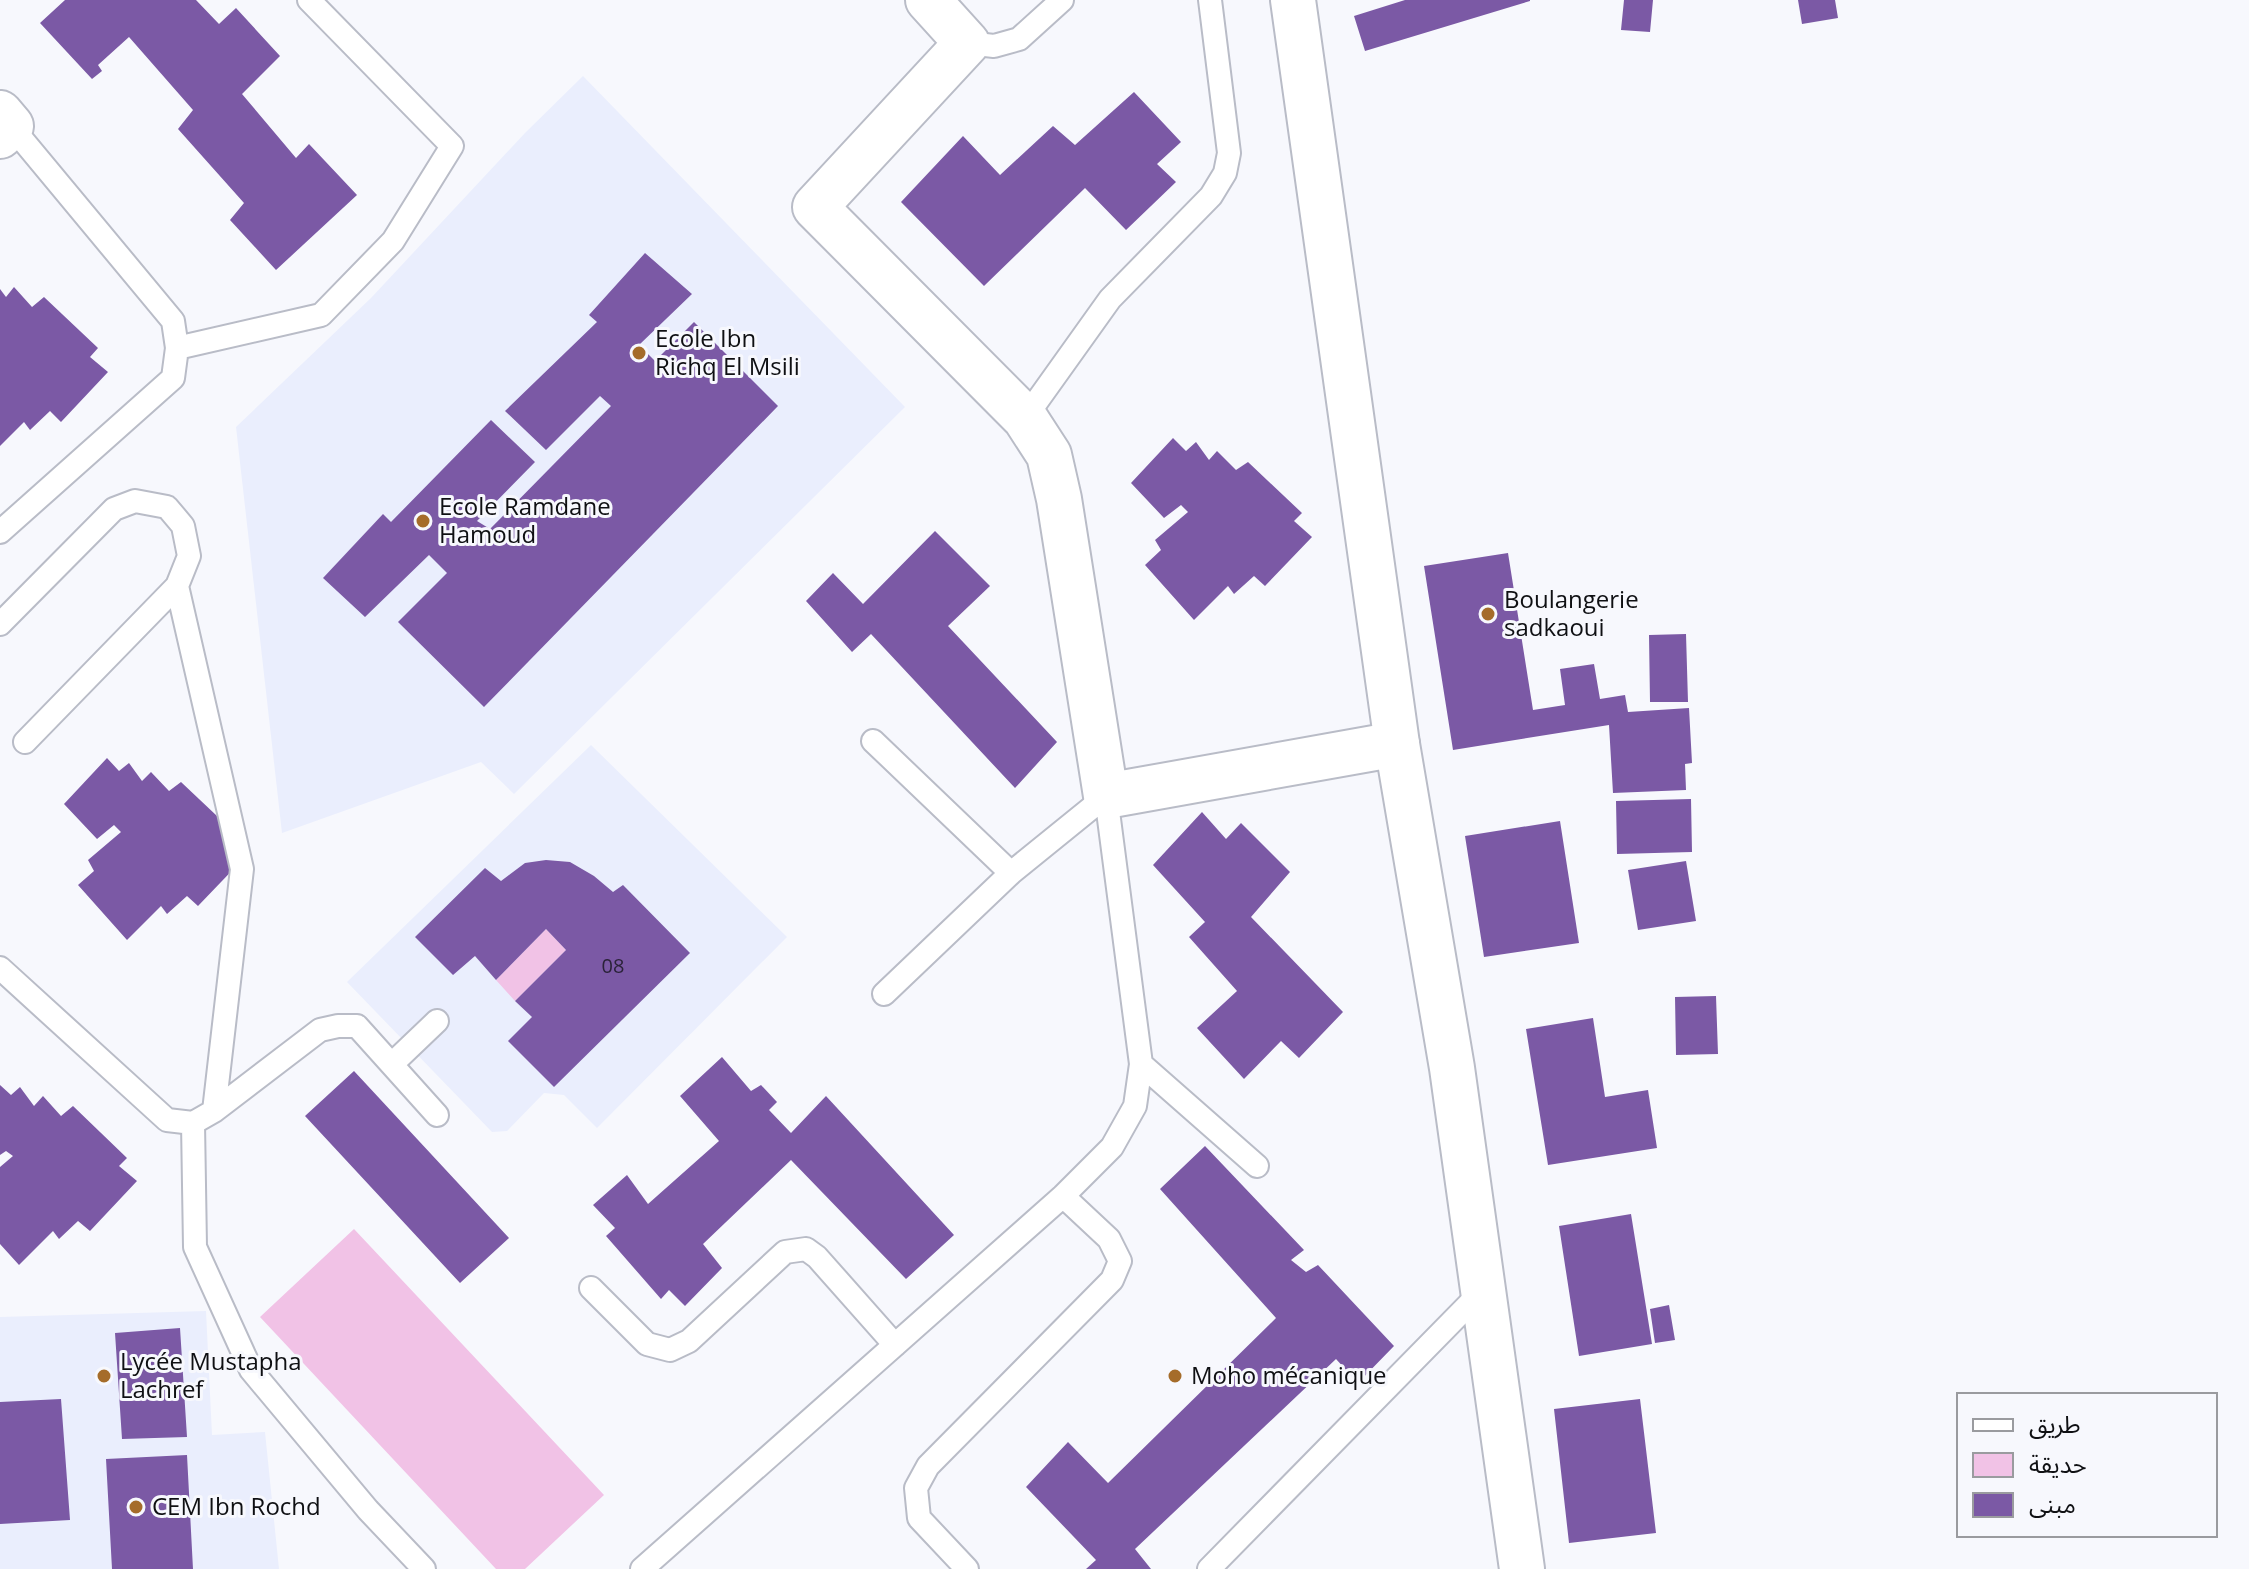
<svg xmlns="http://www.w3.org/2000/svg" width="2249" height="1569" viewBox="0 0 2249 1569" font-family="'Open Sans','Noto Sans Arabic',sans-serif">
	<rect width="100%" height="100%" fill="#f7f8fd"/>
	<path fill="#eaeefd" d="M583 76 905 407 514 794 481 762 282 833 236 427 371 298 525 133Z
		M591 745 787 937 597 1128 564 1095 544 1093 507 1131 492 1132 347 982Z
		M206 1311 212 1435 265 1432 279 1569H0V1317Z"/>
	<path fill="#f1c2e6" d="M546 929 566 950 515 1001 496 980Z
		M354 1229 604 1495 525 1569H496L260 1317Z"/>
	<path fill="#7b59a5" d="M65 0H196L219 24 236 8 280 56 242 94 296 158 309 144 357 195 276 270 230 220 244 203 178 129 193 110 129 37 98 65 102 71 92 79 40 23Z
		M1405 0H1530V1L1365 51 1354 16Z
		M1624 0H1653L1650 32 1621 30Z
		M1798 0H1835L1838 18 1802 24Z
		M1134 92 1181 142 1157 164 1176 182 1126 230 1085 188 984 286 901 202 963 136 1000 175 1053 126 1075 145Z
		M645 253 692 294 639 345 655 361 694 322 778 406 484 707 398 622 447 573 429 555 365 617 323 578 383 514 391 522 491 420 535 462 477 521 490 529 611 406 600 396 546 450 505 411 597 322 589 315Z
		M14 287 32 307 44 297 98 348 90 357 108 372 61 422 50 411 30 430 24 422 0 446V289L6 297Z
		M1173 438 1186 451 1196 442 1209 460 1217 451 1236 470 1248 462 1302 513 1294 521 1312 537 1265 586 1254 576 1234 594 1228 586 1194 620 1145 565 1161 550 1155 540 1188 512 1181 505 1164 518 1131 483Z
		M935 531 990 586 948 626 1057 742 1015 788 871 634 852 652 806 601 833 573 863 604Z
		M1508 553 1533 710 1565 705 1560 669 1594 664 1600 699 1625 695 1628 712 1689 708 1692 763 1685 764 1686 790 1613 793 1609 725 1453 750 1424 566Z
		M1686 634 1688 702H1650L1649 635Z
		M107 758 119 771 129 763 142 781 151 772 169 791 181 782 235 833 245 857 198 906 187 896 167 914 161 906 127 940 78 885 94 871 88 860 121 832 114 825 97 839 64 804Z
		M1691 799 1692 852 1617 854 1616 801Z
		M1202 812 1226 839 1241 823 1290 872 1251 917 1343 1012 1299 1058 1281 1041 1244 1079 1197 1028 1237 991 1189 937 1205 922 1153 865Z
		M1560 821 1579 943 1484 957 1465 836Z
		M546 860 570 862 594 876 613 892 623 885 690 953 554 1087 508 1041 532 1017 515 1001 566 950 546 929 496 980 475 956 453 975 415 937 485 868 501 881 525 863Z
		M1686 861 1696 921 1638 930 1628 870Z
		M1716 996 1718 1054 1676 1055 1675 997Z
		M1593 1018 1605 1097 1648 1090 1657 1148 1548 1165 1526 1029Z
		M722 1057 751 1091 761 1085 777 1102 769 1110 791 1133 826 1096 954 1235 906 1279 791 1160 703 1244 722 1268 685 1306 669 1290 661 1299 606 1236 615 1228 593 1205 627 1175 648 1204 719 1141 680 1096Z
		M354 1071 509 1238 460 1283 305 1116Z
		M0 1085 11 1095 20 1087 34 1106 43 1096 61 1116 73 1106 127 1158 119 1166 137 1181 90 1231 78 1221 59 1239 53 1231 19 1265 0 1244V1167L13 1156 6 1151 0 1155Z
		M1205 1146 1304 1250 1291 1260 1306 1272 1318 1265 1394 1346 1358 1383 1336 1359 1135 1549 1151 1569H1086L1096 1560 1026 1487 1068 1442 1108 1483 1276 1318 1160 1189Z
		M1631 1214 1652 1344 1579 1356 1559 1226Z
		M1669 1305 1675 1340 1655 1343 1650 1309Z
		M180 1328 187 1437 122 1439 115 1333Z
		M61 1399 70 1520 0 1524V1402Z
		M1640 1399 1656 1533 1569 1543 1554 1409Z
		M187 1455 193 1569H112L106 1459Z"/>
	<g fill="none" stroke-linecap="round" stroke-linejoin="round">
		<g stroke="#b9bcc7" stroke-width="26">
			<path id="service" d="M967 43 994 46 1019 39 1062 0
				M177 348 321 315 393 241 452 146 309 0
				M1025 418 1110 299 1211 196 1225 173 1229 153 1210 0
				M0 532 173 378 177 348 173 321 11 126
				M177 586 242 869 214 1111
				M0 624 114 509 135 501 167 507 183 526 189 556 177 586 25 742
				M873 741 1011 873
				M0 968 167 1120 193 1123 214 1111 320 1030 338 1026H357L437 1115
				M884 994 1011 873 1106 796
				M392 1064 437 1021
				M1141 1064 1257 1166
				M193 1123 195 1247 251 1370 368 1510 424 1569
				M591 1288 647 1344 670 1350 689 1341 785 1252 806 1249 817 1257 895 1345
				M642 1569 1063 1196 1112 1147 1135 1106 1141 1064 1106 796
				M967 1569 919 1518 916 1488 928 1466 1112 1280 1120 1261 1109 1239 1063 1196
				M1209 1569 1483 1290"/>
		</g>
		<g stroke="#b9bcc7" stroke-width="48">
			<path id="minor" d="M928 0 967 43 815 207 1025 418 1049 455 1059 499 1106 796 1397 744
				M0 113 11 126 0 136"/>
		</g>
		<g stroke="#b9bcc7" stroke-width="48">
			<path id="tertiary" d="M1293 0 1397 744 1452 1068 1522 1569"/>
		</g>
		<use href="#service" stroke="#fff" stroke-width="22"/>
		<use href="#minor" stroke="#fff" stroke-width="44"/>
		<use href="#tertiary" stroke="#fff" stroke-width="44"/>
	</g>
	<g fill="#a56c2a" stroke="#f7f8fd" stroke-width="3">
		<circle cx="639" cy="353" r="8"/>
		<circle cx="423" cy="521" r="8"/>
		<circle cx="1488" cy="614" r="8"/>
		<circle cx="104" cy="1376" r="8"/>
		<circle cx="1175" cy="1376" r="8"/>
		<circle cx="136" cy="1507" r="8"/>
	</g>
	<g text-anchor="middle" stroke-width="6" stroke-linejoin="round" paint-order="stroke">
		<g font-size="20" fill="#2a2238">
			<text x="613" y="973">08</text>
		</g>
		<g font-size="24" fill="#0f1013" stroke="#f7f8fd" text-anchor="start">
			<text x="655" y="347">Ecole Ibn<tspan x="655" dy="28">Richq El Msili</tspan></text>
			<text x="439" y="515">Ecole Ramdane<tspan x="439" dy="28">Hamoud</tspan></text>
			<text x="1504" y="608">Boulangerie<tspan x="1504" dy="28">sadkaoui</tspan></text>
			<text x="120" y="1370">Lycée Mustapha<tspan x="120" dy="28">Lachref</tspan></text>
			<text x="1191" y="1384">Moho mécanique</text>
			<text x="152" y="1515">CEM Ibn Rochd</text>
		</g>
	</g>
	<rect x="1957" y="1393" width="260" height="144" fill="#f7f8fd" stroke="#9a9b9f" stroke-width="2"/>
	<rect x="1973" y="1419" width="40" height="12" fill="#ffffff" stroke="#9a9b9f" stroke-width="2"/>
	<text x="2029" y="1433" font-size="24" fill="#0f1013">طريق</text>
	<rect x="1973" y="1453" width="40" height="24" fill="#f1c2e6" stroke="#9a9b9f" stroke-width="2"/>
	<text x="2029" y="1473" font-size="24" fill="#0f1013">حديقة</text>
	<rect x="1973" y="1493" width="40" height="24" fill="#7b59a5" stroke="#9a9b9f" stroke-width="2"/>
	<text x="2029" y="1513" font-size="24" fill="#0f1013">مبنى</text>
</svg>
